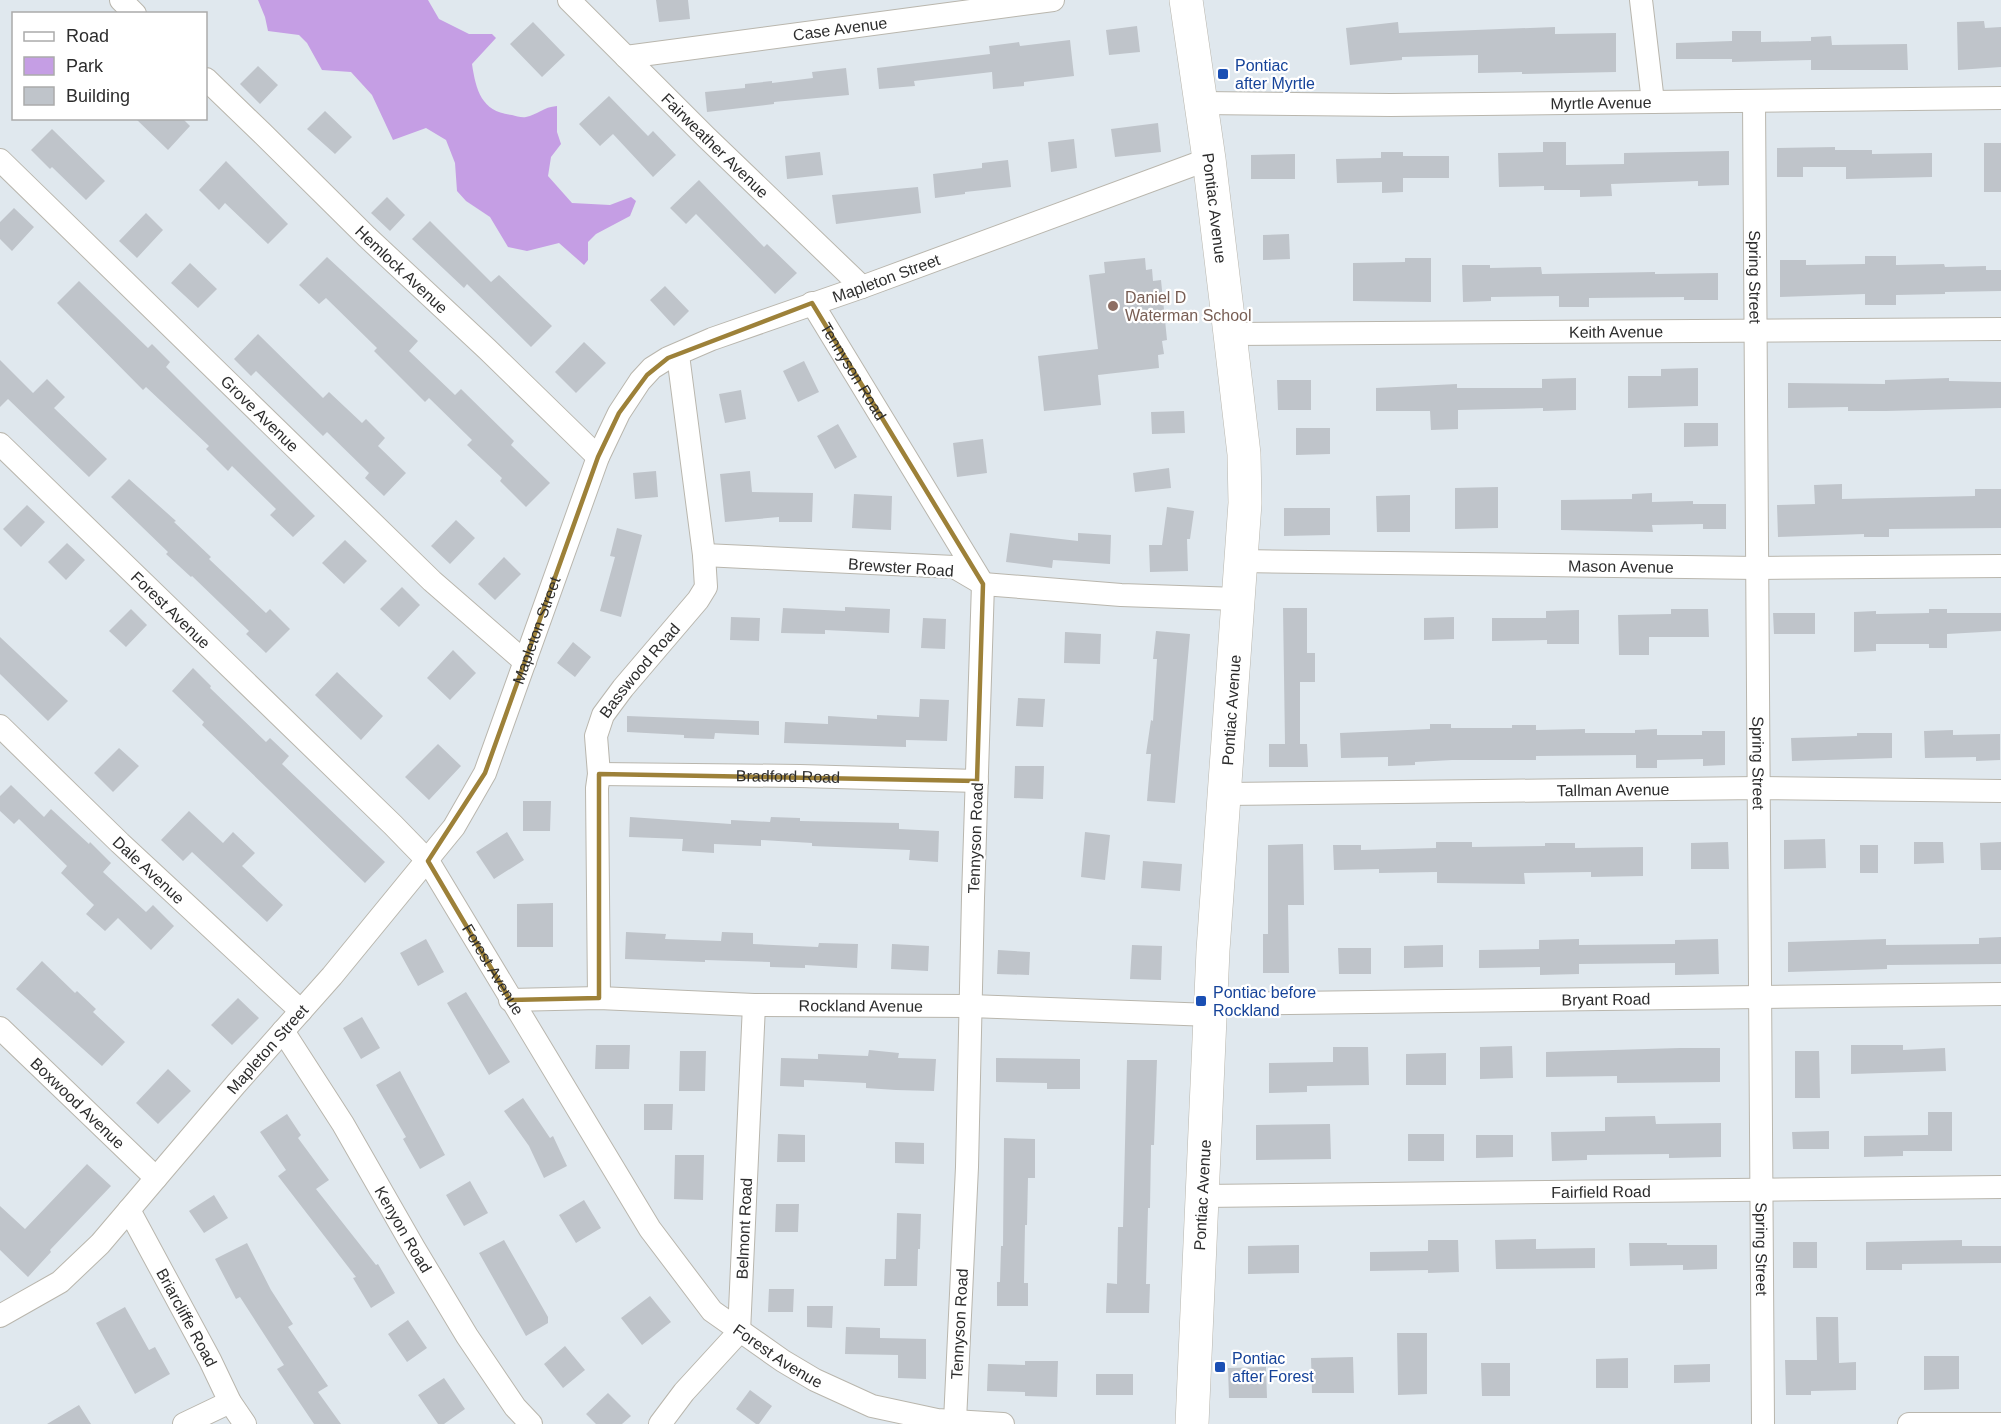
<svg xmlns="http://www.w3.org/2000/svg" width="2001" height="1424" viewBox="0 0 2001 1424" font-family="Helvetica,sans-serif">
	<rect width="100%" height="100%" fill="#e0e8ee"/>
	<path fill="#c59ee4" d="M258 0H428L439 19 469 34H492L496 38 472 64C476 91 482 112 512 115 516 116 522 118 526 117 537 115 543 107 557 106V132L561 144 551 157 548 176 572 203 610 205 631 197 636 201 630 216 596 234 588 242V260L584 265 559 243 527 251 508 247 490 217 466 201 457 191 455 163 446 140 426 128 393 140 372 95 351 72 322 70 307 43 299 35 268 31 265 17Z"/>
	<path fill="#bfc4ca" d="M656 0H688L690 19 659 22Z
		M1984 21 1985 28 2001 27V67L1958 70 1957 22Z
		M533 22 565 55 542 77 510 44Z
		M1398 22 1399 33 1555 27V34L1616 33V72L1522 74V72L1478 73V55L1402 57V60L1350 65 1346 28Z
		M1137 26 1140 52 1109 55 1106 30Z
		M1732 31H1761V42L1811 41V37L1831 36 1832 45 1907 44 1908 70H1811V60L1732 62V59H1676V43L1732 41Z
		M1070 40 1074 76 1024 82V86L993 89 992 72 914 81 915 86 879 89 877 68 990 54 989 46 1019 42 1020 46Z
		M258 66 278 85 260 104 240 84Z
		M846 68 849 95 774 102V104L707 112 705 92 745 88V84L772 81V83L813 78 812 72Z
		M609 96 648 136 653 131 676 155 653 177 613 134 600 146 579 124Z
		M325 111 352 137 335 154 307 129Z
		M135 118H182L190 126 168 150Z
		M1158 123 1161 152 1115 157 1111 129Z
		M52 129 105 181 86 200 52 167 50 169 31 150Z
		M1074 139 1077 168 1051 172 1048 142Z
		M1543 142H1566V165L1624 164V153L1729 151V185L1698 186V181L1611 184 1612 196 1580 197V190H1544V186L1499 187 1498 153 1543 152Z
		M1984 143H2001V192H1984Z
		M1835 147V150H1872V154L1932 153V177L1846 179V167H1803V177H1777V148Z
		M820 152 823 175 787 179 785 156Z
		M1381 152H1403V156H1449V178H1403V192L1382 193V182L1337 183 1336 159 1381 158Z
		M1295 154V179H1251V155Z
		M1008 160 1011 187 965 192V194L935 198 933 174 982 168V163Z
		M226 161 288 224 268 244 225 203 219 210 199 190Z
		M699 180 764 247 767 244 797 273 775 294 696 214 686 224 670 208Z
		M918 187 921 213 836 224 832 195Z
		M387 197 405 215 390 231 371 213Z
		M14 208 34 227 12 251 0 239V222Z
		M146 213 163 230 137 258 119 241Z
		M430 221 491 282 499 275 552 326 531 347 467 284 464 288 412 239Z
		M1289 234 1290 259 1263 260V235Z
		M1865 256H1896V265L1944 264 1945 267 1986 266V270H2001V291L1945 292V294L1896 295V305H1865V294L1780 297V260H1806V265L1865 264Z
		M327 257 418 341 409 351 455 395 461 389 514 441 511 445 550 483 526 507 500 481 502 478 467 445 472 440 429 398 425 402 374 351 377 348 326 298 319 304 299 285Z
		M1145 258 1146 270 1152 269 1153 281 1161 280 1167 340 1162 341 1164 354 1158 355 1159 368 1098 375 1101 405 1044 411 1038 356 1098 349 1089 275 1105 273 1104 262Z
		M1405 258H1431V302L1353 301V263L1405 262Z
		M190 263 217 289 198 308 171 283Z
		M1462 265H1490V268L1541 267 1542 274 1655 272V274L1718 273V300H1684V297L1589 298V307H1559V296L1491 297V301L1463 302Z
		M79 281 148 348 152 344 170 362 166 367 315 516 293 537 270 515 276 509 232 466 228 471 206 449 209 446 146 387 143 390 57 303Z
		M665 286 689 311 674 326 650 300Z
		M258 334 323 398 329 392 362 423 366 419 385 438 378 446 406 473 384 496 365 478 369 473 327 432 323 436 256 371 251 376 234 359Z
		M584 342 606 363 576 393 555 372Z
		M0 360 33 393 47 379 65 397 54 408 107 459 89 477 8 399 0 407Z
		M804 361 819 392 798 402 783 371Z
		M1698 368V406L1628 408V376H1661V369Z
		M1576 378V410L1543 411V408L1458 410V429L1431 430 1430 411H1376V388L1457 384V388H1542V379Z
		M1949 378V381L2001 382V408L1886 411H1848V407L1788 408V383L1885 384V380Z
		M1277 380H1311V410H1278Z
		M741 390 746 419 725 423 719 394Z
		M1184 411 1185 433 1152 434 1151 412Z
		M1684 423H1718V446L1684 447Z
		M838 424 857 457 835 469 817 436Z
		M1296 428H1330V454L1296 455Z
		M983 439 987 473 957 477 953 443Z
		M1169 468 1171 488 1135 492 1133 473Z
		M656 471 658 497 635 499 633 473Z
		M750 471 752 492 813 493 812 522H779V517L725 522 720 474Z
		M129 479 176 521 174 522 211 557 209 559 266 613 270 609 290 629 266 653 246 634 249 631 192 576 191 577 166 554 168 552 111 497Z
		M1842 484V499L1975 496V489H2001V528L1889 529V537H1864V534L1778 537 1777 505 1815 504 1814 485Z
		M1498 487V528L1455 529V488Z
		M1652 493V502L1693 501V504H1726V529H1703V524L1652 525 1653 532 1561 530V500L1632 499V494Z
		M854 494 892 496 891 530 852 528Z
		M1410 495V532H1377L1376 496Z
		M27 505 45 522 21 547 3 529Z
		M1167 507 1194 511 1190 539H1187L1188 571 1150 572 1149 545H1162Z
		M1284 508H1330V535L1284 536Z
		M456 520 475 538 450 564 431 546Z
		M617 528 642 535 621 617 600 611 615 557 610 556Z
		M1010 533 1078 541V533L1111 535 1110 564 1053 560 1052 568 1006 562Z
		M345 540 367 561 344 584 322 563Z
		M67 543 85 560 66 580 48 562Z
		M504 557 521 574 495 600 478 584Z
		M402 587 420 605 399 627 380 609Z
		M845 607 890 609 889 633 825 630V634L781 633 783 608 845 611Z
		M1283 608H1307V653H1315V682H1300V744H1307L1308 767H1269V744H1285Z
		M131 609 147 625 126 647 109 631Z
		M1671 609H1708L1709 637H1649V655H1619L1618 615 1671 614Z
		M1929 609H1947V613H2001V631L1947 634V648H1929V644H1876V651L1854 652V612L1876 611V614L1929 613Z
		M1579 610V644H1547V640L1492 641V618H1546V611Z
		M1773 613H1815V634H1774Z
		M731 617 760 618 759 641 730 640Z
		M1454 617V639L1424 640V618Z
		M923 618 946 619 945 649 921 648Z
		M1156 631 1190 634 1175 803 1147 801 1151 754H1146L1151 720 1153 721 1157 659H1153Z
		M1065 632 1101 634 1100 664 1064 663Z
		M0 637 68 701 48 721 0 674Z
		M573 642 591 657 575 677 557 663Z
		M453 650 476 673 450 700 427 678Z
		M193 668 211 686 210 688 266 742 270 738 289 756 282 764 385 862 365 883 202 725 204 722 172 691Z
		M337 672 383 716 361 740 315 695Z
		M1018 698 1045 699 1043 727 1016 726Z
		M920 699 949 700 947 741 906 740V747L784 743 785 722 828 724V716L877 719V715L919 717Z
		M627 716 759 721V735L715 733 714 739 684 738V735L627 732Z
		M1430 724H1451V728H1512V725H1536V730L1585 729V733H1635V730L1657 729V735H1702V731H1725V765L1703 766V759L1657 760V768H1636V755L1536 756V760H1452L1415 762V765L1388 766V757L1341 758 1340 733 1430 729Z
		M1953 730V735L2000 734V760L1976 761V757L1925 758 1924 731Z
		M1857 733H1892V758L1792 761 1791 738 1857 736Z
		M438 744 461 766 429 800 405 777Z
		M119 748 139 766 113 792 94 773Z
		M1015 766H1044L1043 799 1014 798Z
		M11 785 44 817 51 809 89 844 90 842 111 863 103 872 146 912 153 905 174 926 151 950 118 918 105 931 86 914 94 905 61 873 67 866 19 819 14 824 0 811V796Z
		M523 801H551L550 831H523Z
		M189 811 223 843 233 832 255 853 242 866 283 905 267 922 192 852 183 861 161 840Z
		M630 817 731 824V820L770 822 771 817 800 818V821L899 823V829L939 831 938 862 909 860 910 850 812 846V843L761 840V846L714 844V853L682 851 683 839 629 837Z
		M507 832 524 860 494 879 476 852Z
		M1085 832 1110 835 1105 880 1081 877Z
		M1825 839 1826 868 1784 869V840Z
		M1436 842H1472V847L1545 846V843H1575V848L1643 847V876L1591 877V872L1524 873 1525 884 1437 883V872L1379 873V869L1334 870 1333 845H1361V850L1436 848Z
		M1728 842 1729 869H1691V843Z
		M1914 842H1943L1944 863 1914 864Z
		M2001 842V870H1981L1980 843Z
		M1303 844 1304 905H1288L1289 973H1263V934H1268V845Z
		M1860 845H1878V873H1860Z
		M1143 861 1182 864 1180 891 1141 888Z
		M553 903V947H517V904Z
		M626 932 666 934 665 939 721 941 722 932 753 933V944L818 947 819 943 858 944 857 968 805 965V968L770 967V962L705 960V962L625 959Z
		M2001 937V964L1887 965V969L1788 972V942L1886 939V945L1979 944V938Z
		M426 939 444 972 418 986 400 953Z
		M1579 939V945L1675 944V940L1718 939 1719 974 1675 975V963L1579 964V974L1540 975V967L1479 968V950L1539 949V940Z
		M892 944 929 946 928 971 891 969Z
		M1132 945 1162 946 1161 980 1130 979Z
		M1443 945V967L1404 968V946Z
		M1338 948H1371V974H1339Z
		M998 950 1030 952 1029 975 997 974Z
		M42 961 75 993 77 991 96 1009 93 1012 125 1042 102 1066 16 989Z
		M466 992 510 1062 489 1075 447 1003Z
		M238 998 259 1018 232 1045 211 1025Z
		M362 1017 380 1048 361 1059 343 1028Z
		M596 1045H630L629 1069H595Z
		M1851 1045H1903V1050L1945 1048 1946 1071 1851 1074Z
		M1512 1046 1513 1078 1480 1079V1047Z
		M1333 1047H1368L1369 1085 1307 1086V1092L1269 1093V1063L1333 1062Z
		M1680 1048H1720V1082L1617 1083V1076L1546 1077V1052Z
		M869 1050 899 1053 898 1058 936 1059 934 1091 896 1090 866 1088V1083L804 1080V1087L780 1086 781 1058 818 1059V1054L868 1056Z
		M680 1051H706L705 1091H679Z
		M1795 1051H1819L1820 1098H1795Z
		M1446 1053V1085H1406V1054Z
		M996 1058 1080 1059V1089H1047V1083L996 1082Z
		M1127 1060H1157L1154 1145H1151L1150 1208H1148L1146 1284H1150L1149 1313H1106L1107 1283 1117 1284 1118 1227H1123Z
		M168 1069 191 1091 158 1124 136 1103Z
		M400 1071 445 1155 420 1169 403 1139 406 1137 376 1085Z
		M523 1098 550 1138 553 1136 567 1166 544 1178 529 1146 504 1111Z
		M644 1104H673L672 1130H644Z
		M1928 1112H1952V1151H1903V1156L1864 1157V1136L1928 1135Z
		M287 1114 301 1135 298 1138 329 1180 316 1189 376 1265 378 1264 395 1293 371 1308 353 1278 356 1277 278 1176 286 1170 260 1132Z
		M1655 1116 1656 1124 1721 1123V1157L1669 1158V1154L1587 1155V1160L1552 1161 1551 1132 1605 1131V1117Z
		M1330 1124 1331 1159 1256 1160V1125Z
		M1829 1131V1149H1793L1792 1132Z
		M778 1134 805 1135V1162H777Z
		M1408 1134H1444V1161H1408Z
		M1476 1135H1513V1157L1476 1158Z
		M1004 1138 1035 1139V1178H1028L1027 1225H1025L1024 1283H1028V1306H997V1282H1000L1001 1246H1003Z
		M895 1142 924 1143V1164L895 1163Z
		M675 1155H704L703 1200 674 1199Z
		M87 1164 111 1186 50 1250 51 1252 28 1277 0 1250V1206L25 1229Z
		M470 1181 488 1213 464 1226 446 1195Z
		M214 1195 228 1218 204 1233 189 1211Z
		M584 1200 601 1228 576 1243 559 1215Z
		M776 1204H799L798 1232H775Z
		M897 1213 921 1214 920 1249H918L917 1286H884L885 1259H896Z
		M1536 1239V1249L1595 1248V1268L1496 1269 1495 1240Z
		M504 1240 548 1317V1323L526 1336 479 1253Z
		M1428 1240H1458L1459 1272 1428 1273V1270L1370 1271V1252L1428 1251Z
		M1962 1240V1246H2001V1263L1902 1264V1270H1866V1242Z
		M1793 1242H1817V1268H1793Z
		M247 1243 271 1290 293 1324 288 1327 328 1386 318 1392 341 1424H314L277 1369 284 1365 240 1297 236 1299 215 1259Z
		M1629 1243H1667V1245H1717V1269L1683 1270V1265L1630 1266Z
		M1299 1245V1273L1248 1274V1246Z
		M769 1289H794L793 1312H768Z
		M650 1296 671 1322 642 1345 621 1318Z
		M807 1306H833L832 1328 807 1327Z
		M125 1307 149 1350 155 1347 170 1374 135 1394 96 1323Z
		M1816 1317H1838L1839 1363 1856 1362V1390L1811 1391V1395H1786L1785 1360H1817Z
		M408 1320 427 1348 407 1362 388 1334Z
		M846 1327 880 1328V1338L926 1339V1379L898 1378V1355L845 1354Z
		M1397 1333H1427V1394L1398 1395Z
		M565 1346 585 1370 563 1388 544 1364Z
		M1924 1356H1959V1389L1924 1390Z
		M1353 1357 1354 1393H1312L1311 1358Z
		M1628 1358V1388H1596V1359Z
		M1025 1361H1058L1057 1397 1025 1396V1392L987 1391 988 1364 1025 1365Z
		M1481 1363H1510V1396H1482Z
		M1710 1364V1382L1674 1383V1365Z
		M1266 1367 1267 1398H1229L1228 1368Z
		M1096 1374H1133V1395H1096Z
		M444 1378 465 1409 444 1424H438L418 1395Z
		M750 1390 772 1406 759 1424H756L736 1409Z
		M608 1393 631 1416 622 1424H596L586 1414Z
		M79 1405 91 1424H47Z"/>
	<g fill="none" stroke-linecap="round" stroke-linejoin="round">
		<g stroke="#b9b6ad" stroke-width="24">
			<g id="street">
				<path d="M121 0 135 14"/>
				<path id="s1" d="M569 0 706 137 862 287"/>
				<path d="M1641 0 1653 102"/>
				<path id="s2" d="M626 57 1053 0"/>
				<path id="s3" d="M206 79 262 133 367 237 487 349 598 457"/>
				<path id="s4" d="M1754 101 1763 1424"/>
				<path id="s5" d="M1201 103 1391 105 2001 98"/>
				<path id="s6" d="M0 160 432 581 525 662"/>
				<path id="s7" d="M812 303 983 584 973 898 967 1167 955 1421"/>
				<path id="s8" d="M1230 334 2001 329"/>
				<path id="s9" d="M0 444 393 825 428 861 650 1229 712 1311 783 1361 815 1380 872 1406 937 1420 1003 1424"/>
				<path d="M704 555 954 567 983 584 1121 595 1238 599"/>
				<path id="s10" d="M1241 561 1757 568 2001 566"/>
				<path id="s11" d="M0 726 120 843 301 1011"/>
				<path id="s12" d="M599 774 800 776 977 781"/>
				<path id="s13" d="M1225 794 1759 788 2001 791"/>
				<path id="s14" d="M599 998 597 788 599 774 596 736 603 715 623 688 698 600 706 587 704 555 678 355"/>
				<path id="s15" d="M510 1000 599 998 754 1005 970 1006 1211 1015"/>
				<path id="s16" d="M1212 1004 2001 994"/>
				<path id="s17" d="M0 1028 156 1178"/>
				<path id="s18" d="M283 1031 343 1124 414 1248 467 1336 515 1407 531 1424"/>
				<path id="s19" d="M1201 1196 2001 1187"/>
				<path id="s20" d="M129 1210 210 1360 230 1402 245 1424"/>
				<path id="s21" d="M0 1316 60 1282 100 1244 236 1084 332 976 454 827 485 773 598 457 619 413 640 381 652 368 668 358 712 339 862 287 1209 159"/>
				<path d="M184 1424 230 1402"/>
				<path id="s22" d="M660 1424 684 1392 739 1332 754 1005"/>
				<path d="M1909 1424H2001"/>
			</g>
		</g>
		<g stroke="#b9b6ad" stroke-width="34">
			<g id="secondary">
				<path id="s23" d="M1186 0 1209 159 1230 334 1244 454 1245 503 1213 950 1192 1424"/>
			</g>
		</g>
		<use href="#street" stroke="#fff" stroke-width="22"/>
		<use href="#secondary" stroke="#fff" stroke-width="33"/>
	</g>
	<path fill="none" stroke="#9d8139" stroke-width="4.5" stroke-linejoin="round" d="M812 303 983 584 977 781 599 774V998L510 1000 428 861 485 773 598 457 619 413 647 375 668 358Z"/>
	<g fill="#1a4fb4" stroke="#fff" stroke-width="2">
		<rect x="1217" y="68" width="12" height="12" rx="3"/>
		<rect x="1195" y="995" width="12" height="12" rx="3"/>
		<rect x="1214" y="1361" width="12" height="12" rx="3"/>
	</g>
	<circle fill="#8d6e63" stroke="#fff" stroke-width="2" cx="1113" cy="306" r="6"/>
	<g text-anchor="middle" stroke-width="4.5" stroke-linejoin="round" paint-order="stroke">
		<g font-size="16" fill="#2d2d2d" stroke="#fff">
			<text dy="6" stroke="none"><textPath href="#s2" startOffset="216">Case Avenue</textPath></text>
			<text dy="6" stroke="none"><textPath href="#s5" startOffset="400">Myrtle Avenue</textPath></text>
			<text dy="6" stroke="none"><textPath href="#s1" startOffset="206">Fairweather Avenue</textPath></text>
			<text dy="6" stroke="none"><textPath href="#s23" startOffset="210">Pontiac Avenue</textPath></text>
			<text dy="6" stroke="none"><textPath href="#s3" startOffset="273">Hemlock Avenue</textPath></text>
			<text dy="6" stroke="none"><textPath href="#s4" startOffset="176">Spring Street</textPath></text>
			<text dy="6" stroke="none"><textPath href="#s21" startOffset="1425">Mapleton Street</textPath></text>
			<text dy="6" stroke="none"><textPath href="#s8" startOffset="386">Keith Avenue</textPath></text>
			<text dy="6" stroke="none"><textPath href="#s7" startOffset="80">Tennyson Road</textPath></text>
			<text dy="6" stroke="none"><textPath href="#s6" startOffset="363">Grove Avenue</textPath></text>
			<text dy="6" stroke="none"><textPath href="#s10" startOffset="380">Mason Avenue</textPath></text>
			<text transform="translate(901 567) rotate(4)" y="6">Brewster Road</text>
			<text dy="6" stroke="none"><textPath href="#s9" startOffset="238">Forest Avenue</textPath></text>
			<text dy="6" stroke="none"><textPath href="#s21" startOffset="885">Mapleton Street</textPath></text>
			<text dy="6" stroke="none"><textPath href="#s14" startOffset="342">Basswood Road</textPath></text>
			<text transform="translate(1231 710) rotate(-86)" y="6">Pontiac Avenue</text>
			<text dy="6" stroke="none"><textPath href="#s4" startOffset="662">Spring Street</textPath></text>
			<text dy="6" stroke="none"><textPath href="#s12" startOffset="189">Bradford Road</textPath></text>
			<text dy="6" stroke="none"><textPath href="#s13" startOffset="388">Tallman Avenue</textPath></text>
			<text transform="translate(975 838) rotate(-88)" y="6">Tennyson Road</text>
			<text dy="6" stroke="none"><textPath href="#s11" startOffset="207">Dale Avenue</textPath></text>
			<text dy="6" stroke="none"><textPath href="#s9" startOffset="724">Forest Avenue</textPath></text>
			<text dy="6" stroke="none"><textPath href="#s16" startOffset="394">Bryant Road</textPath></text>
			<text dy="6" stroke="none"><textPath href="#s15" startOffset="351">Rockland Avenue</textPath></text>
			<text dy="6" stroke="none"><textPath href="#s21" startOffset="381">Mapleton Street</textPath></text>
			<text dy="6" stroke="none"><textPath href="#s17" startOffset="108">Boxwood Avenue</textPath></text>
			<text dy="6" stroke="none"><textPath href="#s19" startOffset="400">Fairfield Road</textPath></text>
			<text transform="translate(1202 1195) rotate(-87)" y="6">Pontiac Avenue</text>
			<text dy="6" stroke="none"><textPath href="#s22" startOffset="225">Belmont Road</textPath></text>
			<text dy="6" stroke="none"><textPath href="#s18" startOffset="232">Kenyon Road</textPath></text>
			<text dy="6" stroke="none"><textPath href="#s4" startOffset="1148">Spring Street</textPath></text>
			<text dy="6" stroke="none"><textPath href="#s20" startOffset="122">Briarcliffe Road</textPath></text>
			<text transform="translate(959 1324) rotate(-87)" y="6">Tennyson Road</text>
			<text dy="6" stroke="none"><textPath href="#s9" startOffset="1210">Forest Avenue</textPath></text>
		</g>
		<g font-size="16" fill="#164399" stroke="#fff" text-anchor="start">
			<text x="1235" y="71">Pontiac<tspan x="1235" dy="18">after Myrtle</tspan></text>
			<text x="1213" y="998">Pontiac before<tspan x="1213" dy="18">Rockland</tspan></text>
			<text x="1232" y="1364">Pontiac<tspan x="1232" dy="18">after Forest</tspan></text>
		</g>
		<g font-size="16" fill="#785e54" stroke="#fff" text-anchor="start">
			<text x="1125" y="303">Daniel D<tspan x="1125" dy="18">Waterman School</tspan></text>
		</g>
	</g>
	<rect x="12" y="12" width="195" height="108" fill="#ffffff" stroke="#ababab" stroke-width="1.5"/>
	<rect x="24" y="32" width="30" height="9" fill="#ffffff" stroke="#ababab" stroke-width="1.5"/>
	<text x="66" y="42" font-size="18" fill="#2d2d2d">Road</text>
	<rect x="24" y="57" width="30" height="18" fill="#c59ee4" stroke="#ababab" stroke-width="1.5"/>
	<text x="66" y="72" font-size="18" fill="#2d2d2d">Park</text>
	<rect x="24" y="87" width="30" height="18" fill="#bfc4ca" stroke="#ababab" stroke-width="1.5"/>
	<text x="66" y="102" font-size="18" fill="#2d2d2d">Building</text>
</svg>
